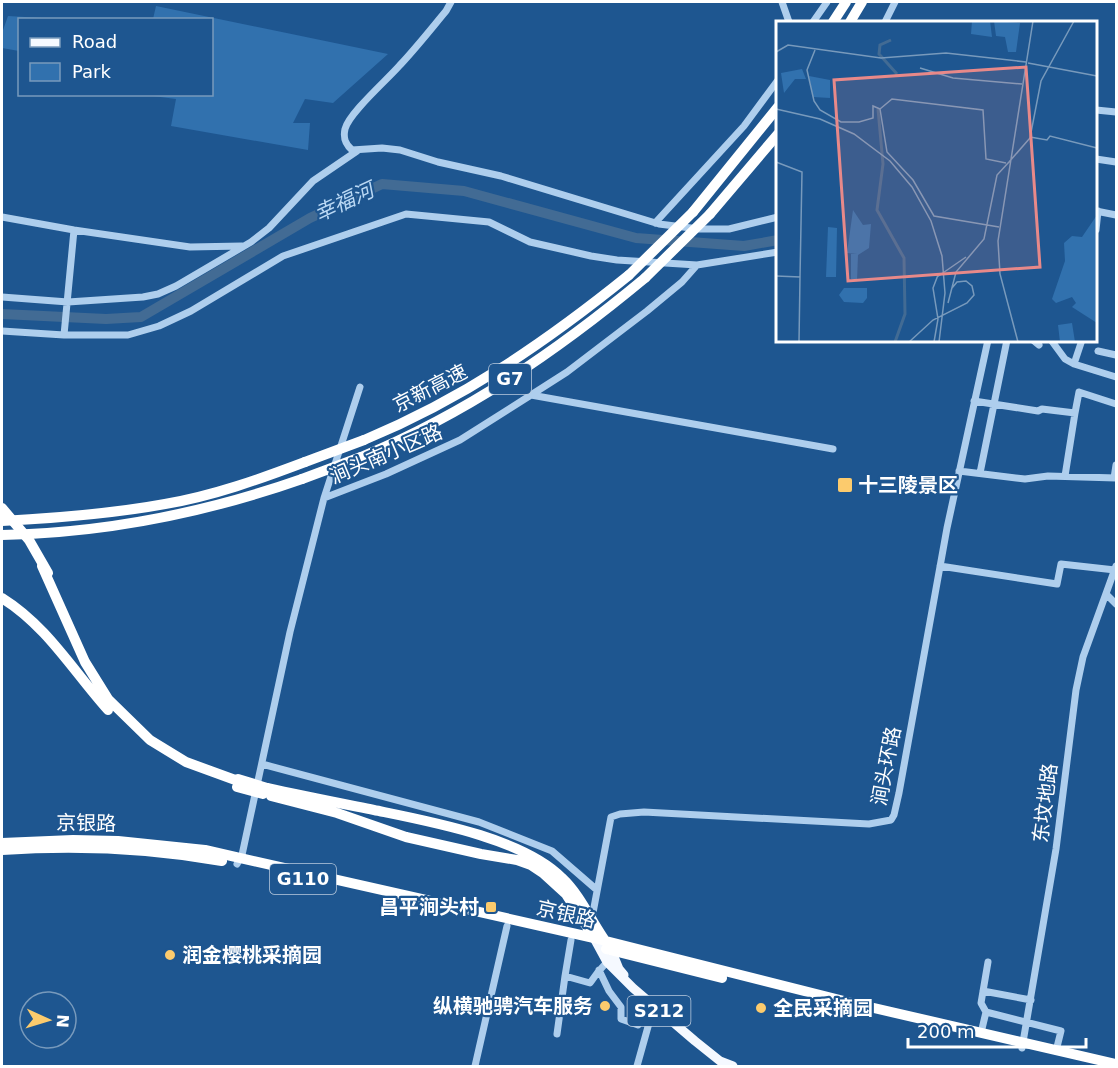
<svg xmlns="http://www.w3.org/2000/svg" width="1118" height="1068" viewBox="0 0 1118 1068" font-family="'DejaVu Sans','Noto Sans SC',sans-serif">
	<rect width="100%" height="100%" fill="#1e5690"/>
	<path fill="#3171ae" d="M156 6 388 54 333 103 305 99 293 123H310L308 150 171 126 176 99 145 95 212 94V20L153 19Z
		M8 16 60 19 20 20 19 51 2 48V33Z"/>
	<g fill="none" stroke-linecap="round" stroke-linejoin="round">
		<path stroke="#426b94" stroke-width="10" d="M2 314 106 319 141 317 310 218 382 184 464 191 636 238 744 246 778 240"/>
		<path stroke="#aeceed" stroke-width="7" d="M451 2 446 11C431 29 416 48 400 65 388 79 349 113 345 129 343 138 345 144 352 150L382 148 400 150 438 162 501 176 659 224 699 229H729L778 217
			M782 2 789 22
			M813 22 827 2
			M885 22 895 2
			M1096 110 1116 112
			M1096 159 1116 162
			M1096 211 1116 215
			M2 217 74 230 190 247 242 246
			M655 223 744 126 778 80
			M1096 230 1098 211
			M2 297 68 302 143 297 158 294 176 286 251 242 269 228 313 181 357 151
			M2 331 64 335H128L159 326 191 311 283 256 406 214 489 222 530 242 591 256 617 260 697 265
			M64 335 74 230
			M1033 340 1039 345
			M1051 340 1065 359 1074 364 1116 377
			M1098 351 1116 355
			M1074 364 1082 340
			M531 395 833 449
			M974 401 1038 411 1042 409 1075 413 1079 392 1116 404
			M959 471 1025 479 1048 476 1116 478
			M980 473 1007 340
			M1065 476 1075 413
			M1114 478 1116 465
			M324 498 360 387
			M940 566 1057 584 1061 564 1115 570
			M1106 594 1116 604
			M262 764 479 822 552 851 597 890
			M237 864 242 855 290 632 324 498 386 474 460 440 531 395 567 372 647 311 682 282 697 265 778 252
			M592 918 611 817 620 814 644 812 869 824 891 820 894 815 899 793 947 528 988 340
			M571 940 565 976 590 983 598 972 607 962
			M599 970 609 991 621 1007V1019L638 1025
			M983 991 1031 1000
			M986 1012 981 1003 988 962
			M981 1033 986 1012 1061 1031 1056 1051
			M557 1034 565 976
			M1022 1048 1056 849 1076 690 1083 657 1116 566
			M475 1066 507 926
			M637 1066 651 1016 657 1009"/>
		<path stroke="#f5f9ff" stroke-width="9" d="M594 938 607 962 633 988 695 1041 720 1061 733 1066
			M610 947 619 969 624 975"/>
		<path stroke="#fff" stroke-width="10" d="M833 22 846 2
			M850 22 862 2
			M693 212 778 107
			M710 214 778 134
			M364 440C463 399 546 342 629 275
			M361 457C467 413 557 351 645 278
			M2 521C56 518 111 514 165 504 213 496 260 479 305 462
			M2 535C104 533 205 513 302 479
			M42 566 85 662 108 699 150 740 186 762 238 781
			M2 598C47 626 73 671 108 710
			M267 788C303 796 339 803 374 810 428 821 523 838 562 878 581 896 591 921 606 942
			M271 796 337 813 406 837 481 854 517 860 531 865 543 873 566 894 594 938
			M2 843 73 840 118 841 205 850 594 938 848 1002 1116 1064
			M2 850C75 845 149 848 222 861
			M606 949 722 978"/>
		<path stroke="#fff" stroke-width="10" d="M629 275 693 212
			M645 278 710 214
			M305 462 364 440
			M302 479 361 457
			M2 508 29 540 48 573
			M238 779 267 788
			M237 787 263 794"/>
	</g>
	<g fill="#fccb6d" stroke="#1e5690" stroke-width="2">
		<rect x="837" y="477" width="16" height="16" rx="3"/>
		<rect x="485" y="901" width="12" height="12" rx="3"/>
		<circle cx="170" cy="955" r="6"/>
		<circle cx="605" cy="1006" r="6"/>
		<circle cx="761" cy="1008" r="6"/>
	</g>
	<g text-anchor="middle" stroke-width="4.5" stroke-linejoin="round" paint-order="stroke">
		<g fill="#1e5690" stroke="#bcccde" stroke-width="1.5">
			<rect x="489" y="364" width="42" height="30" rx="4.5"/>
			<rect x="270" y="864" width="66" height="30" rx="4.5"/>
			<rect x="627.5" y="996" width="63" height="30" rx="4.5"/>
		</g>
		<g font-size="18" font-weight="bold" fill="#fff">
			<text x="510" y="385">G7</text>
			<text x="303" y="885">G110</text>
			<text x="659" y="1017">S212</text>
		</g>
		<g font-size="20" fill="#fff" stroke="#1e5690">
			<text transform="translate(430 388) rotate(-27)" y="7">京新高速</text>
			<text transform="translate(386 454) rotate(-23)" y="7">涧头南小区路</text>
			<text transform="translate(886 766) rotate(-79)" y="7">涧头环路</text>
			<text transform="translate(1045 803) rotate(-83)" y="7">东坟地路</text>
			<text transform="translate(86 823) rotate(1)" y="7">京银路</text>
			<text transform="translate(566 914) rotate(13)" y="7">京银路</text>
		</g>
		<g font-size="20" font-weight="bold" fill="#fff" stroke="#1e5690" text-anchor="start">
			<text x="858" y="492">十三陵景区</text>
			<text x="479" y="914" text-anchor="end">昌平涧头村</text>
			<text x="182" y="962">润金樱桃采摘园</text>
			<text x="593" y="1013" text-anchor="end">纵横驰骋汽车服务</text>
			<text x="773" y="1015">全民采摘园</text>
		</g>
		<g font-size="21" font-style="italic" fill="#bad8f4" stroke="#1e5690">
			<text transform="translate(344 202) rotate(-25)" y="7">幸福河</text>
		</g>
	</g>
	<g transform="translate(776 21)">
		<rect width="321" height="321" fill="#1e5690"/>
		<path d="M196 0H214L216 16 195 13ZM218 0 244 2 240 31H232L229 16 220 15ZM26 48 30 58H19L8 72 5 52ZM33 55 54 59V77L37 76ZM77 189 87 204 95 203 93 227 82 234 81 260 75 258V233H81L71 232ZM321 194V302L296 286 300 282 296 276 280 282 276 278 289 240 288 222 296 215 306 216ZM52 206 61 207 60 256H50ZM68 267H91V277L87 282 68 281 63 274ZM296 302 299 321H284L282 304Z" fill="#3171ae"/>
		<path fill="none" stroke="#426b94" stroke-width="3" d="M115 19 104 24 103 33 121 53M102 88 107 143 101 189 128 237 129 293 119 321"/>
		<path fill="none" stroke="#789abc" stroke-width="1.5" d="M39 29 31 49 38 80 44 89 65 101H83L97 97V85L104 88M0 31 12 24 105 37 170 32 250 41M252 42 321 55M144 47 177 57 246 63M0 88 44 98 78 113 114 140 136 166 155 200 166 235 169 272 163 321M104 88 111 131 137 159 158 195 223 206M104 88 116 78 207 89 210 138 230 142M254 116 271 119 274 115 321 127M0 141 26 151 24 256M233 141 254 117 265 60 298 0M0 255 24 256 23 321M161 256 190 236M172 282 180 251 208 218 221 154 233 141M133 321 157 299 191 282 198 274 196 265 190 260 181 261 176 267M158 321 162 298 157 267 162 254M242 321 224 253 222 220 257 0"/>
		<path fill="#e88989" fill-opacity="0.15" stroke="#e88989" stroke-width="3" d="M250 46 264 246 72 260 58 59Z"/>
		<rect width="321" height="321" fill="none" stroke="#fff" stroke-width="3"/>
	</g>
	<rect width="1118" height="1068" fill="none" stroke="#ffffff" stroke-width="6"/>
	<rect x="18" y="18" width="195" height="78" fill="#1e5690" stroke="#789abc" stroke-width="1.5"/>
	<rect x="30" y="38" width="30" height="9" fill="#f5f9ff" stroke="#789abc" stroke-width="1.5"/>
	<text x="72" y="48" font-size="18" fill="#ffffff">Road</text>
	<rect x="30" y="63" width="30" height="18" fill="#3171ae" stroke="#789abc" stroke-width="1.5"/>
	<text x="72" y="78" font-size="18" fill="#ffffff">Park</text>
	<g transform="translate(48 1020) rotate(94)"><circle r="28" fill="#1e5690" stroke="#789abc" stroke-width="1.5"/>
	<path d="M0-4.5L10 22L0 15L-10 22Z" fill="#fccb6d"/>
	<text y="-9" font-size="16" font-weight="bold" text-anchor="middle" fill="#ffffff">N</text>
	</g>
	<path d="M908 1038v9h178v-9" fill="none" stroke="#ffffff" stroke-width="3"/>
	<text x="917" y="1038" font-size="18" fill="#ffffff" stroke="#1e5690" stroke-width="4.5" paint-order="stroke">200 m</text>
</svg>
